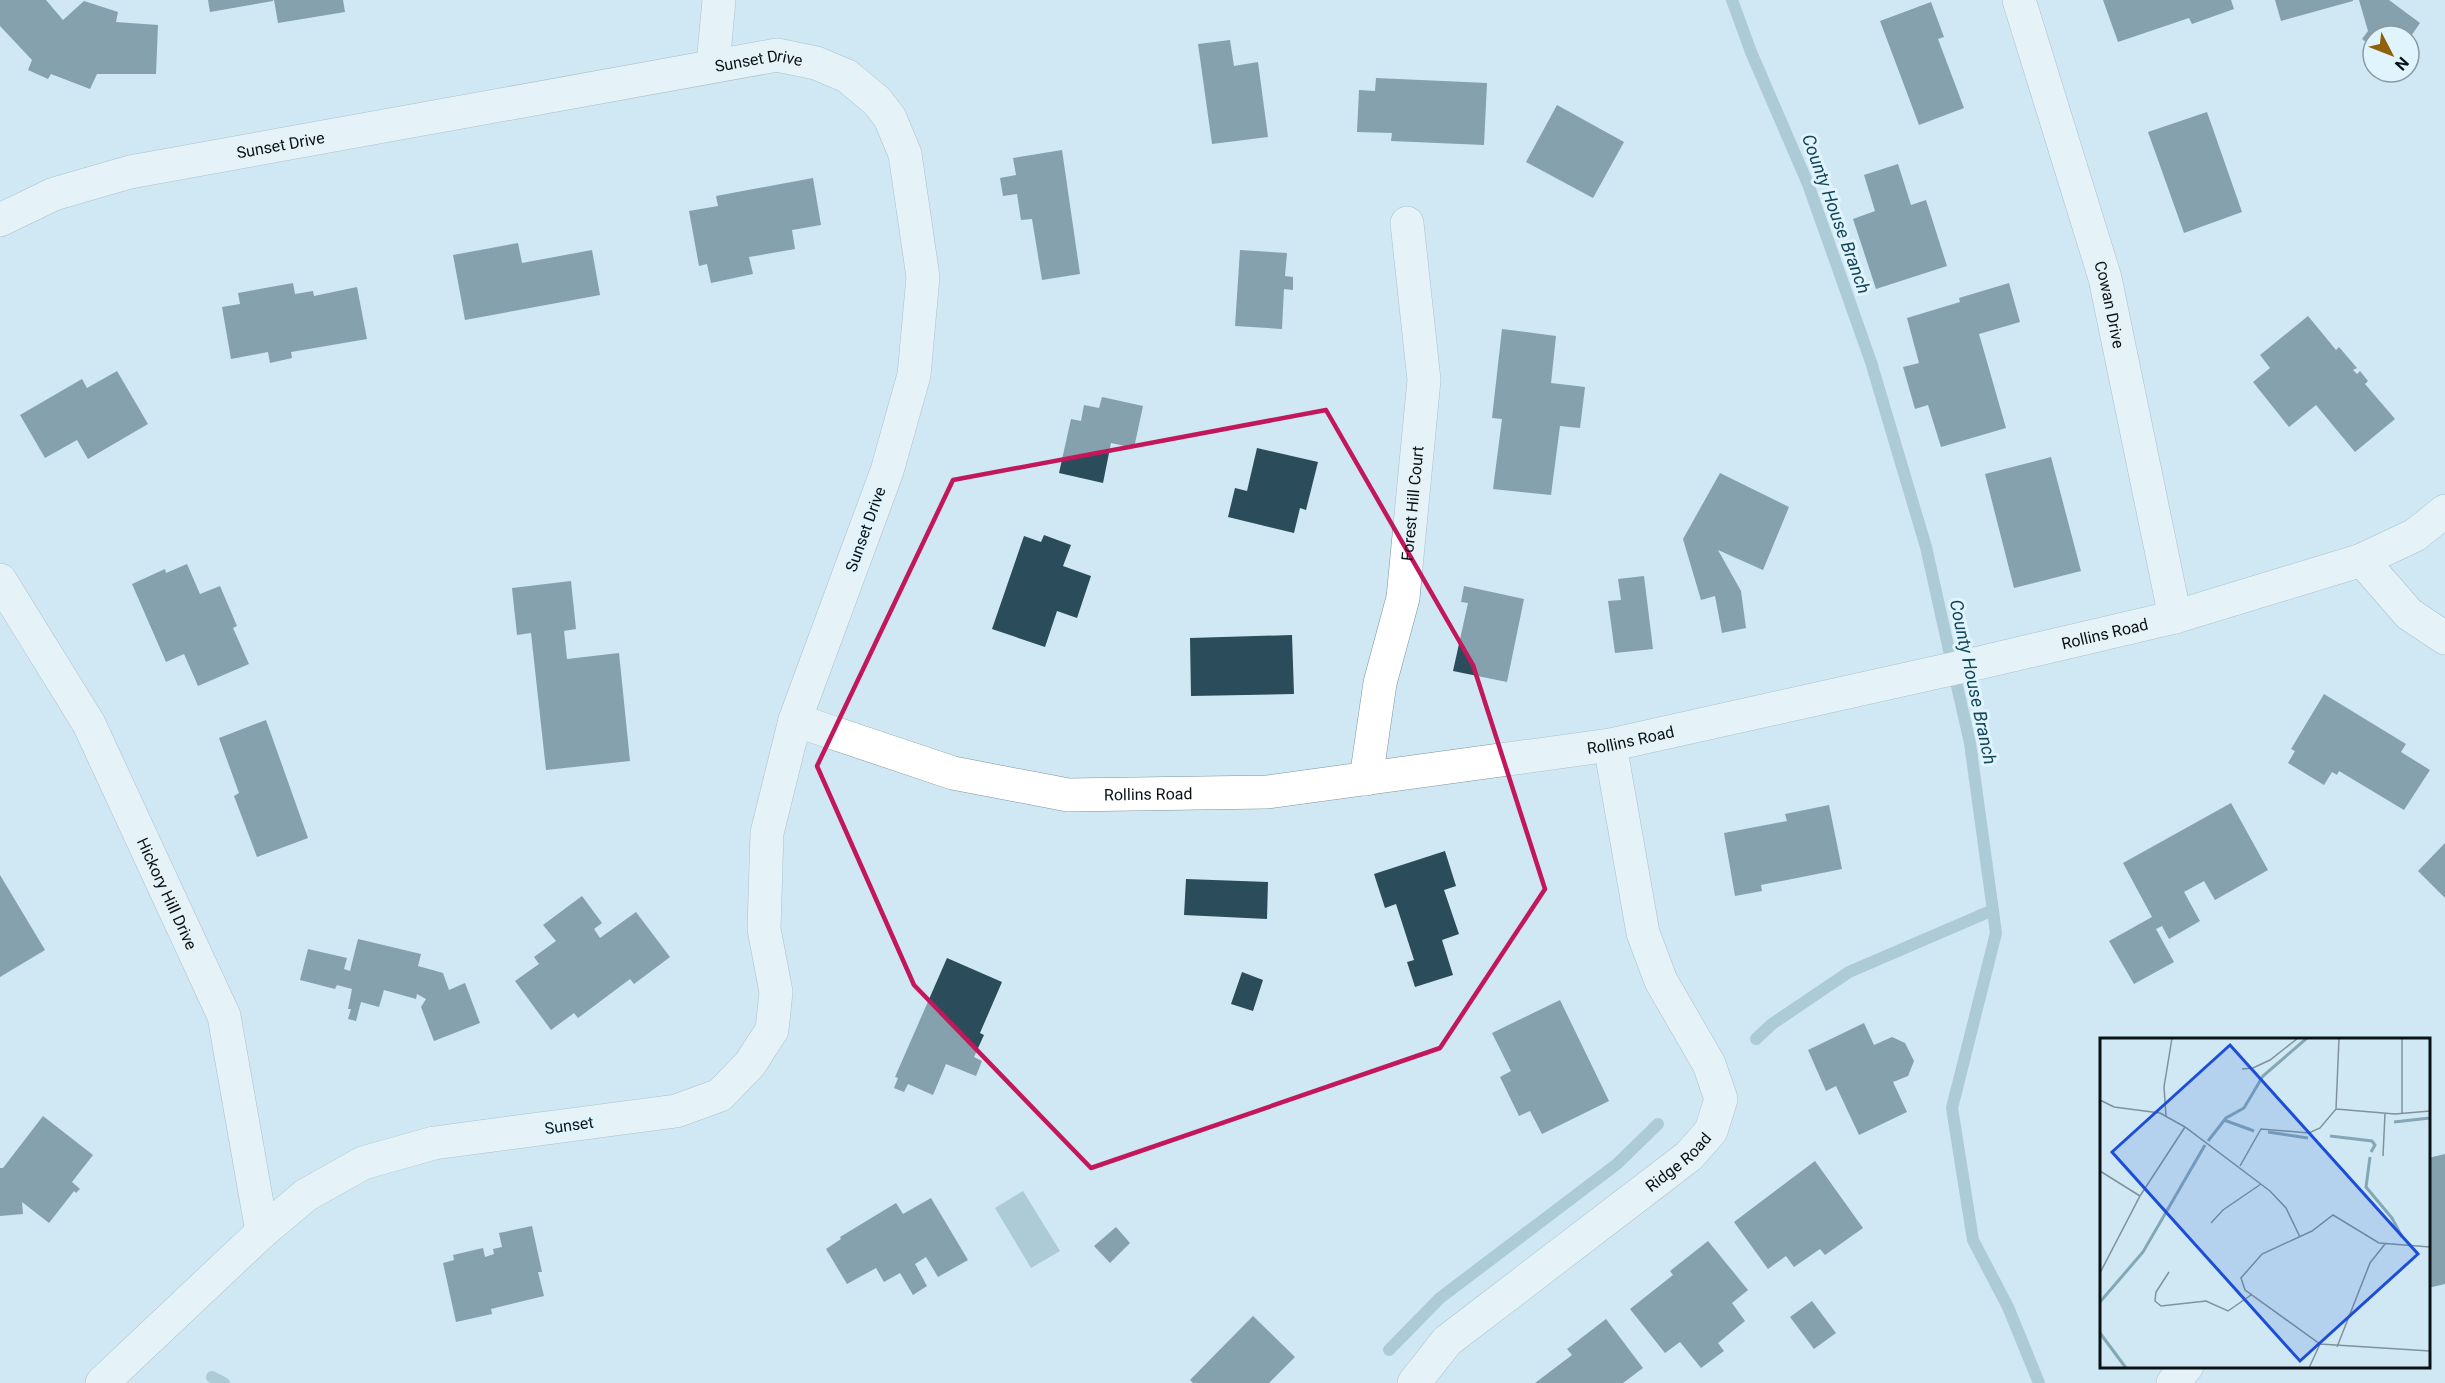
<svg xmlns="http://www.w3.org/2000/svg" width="2445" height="1383" viewBox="0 0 2445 1383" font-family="Roboto,sans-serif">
	<rect width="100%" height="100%" fill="#cfe8f3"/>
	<path fill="#83a7b6" d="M1023 1191 1060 1251 1031 1268 995 1208Z"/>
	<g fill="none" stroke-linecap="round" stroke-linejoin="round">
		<path stroke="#83a7b6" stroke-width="12" d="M1732 0 1751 52 1808 184 1871 362 1926 547 1957 686 1970 743 1996 933 1952 1108 1973 1240 2008 1307 2039 1383
			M1756 1039 1772 1024 1849 972 1993 910
			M1389 1350 1440 1298 1617 1164 1658 1124
			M212 1377 224 1383"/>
	</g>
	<path fill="#2b4c5a" d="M0 0H46L63 20 84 1 118 12 116 22 158 25 156 74H97L90 89 51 74 48 79 28 70 32 60 0 26Z
		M208 0H273V1L210 12Z
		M274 0H343L345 12 278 23Z
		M2103 0H2231L2234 9 2192 24 2189 18 2118 42Z
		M2275 0H2353V1L2281 21Z
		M2359 0H2389L2420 23 2409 39V36H2373V47L2362 39 2368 31Z
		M1931 2 1944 37 1938 39 1964 108 1919 125 1880 21Z
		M1230 40 1234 66 1258 62 1268 137 1212 144 1198 44Z
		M1376 78 1487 83 1484 145 1391 141 1392 133 1357 132 1359 90 1375 91Z
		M1557 105 1624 142 1593 198 1526 162Z
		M2207 112 2242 212 2184 233 2148 132Z
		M1062 150 1080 274 1042 280 1032 219 1021 220 1017 194 1003 196 1000 178 1016 175 1013 158Z
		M1898 164 1911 205 1926 200 1947 266 1876 289 1853 219 1875 211 1864 175Z
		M813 178 821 225 792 230 795 249 749 257 753 274 711 283 707 264 699 266 689 211 718 206 716 196Z
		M518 243 522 263 592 250 600 295 465 320 453 255Z
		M1240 250 1287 253 1285 276 1293 277V290L1284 289 1282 329 1235 326Z
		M293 283 295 294 313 291 314 296 357 287 367 339 291 352 292 358 270 363 268 352 231 359 222 307 240 304 238 293Z
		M2009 283 2020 322 1979 334 2006 428 1941 447 1928 405 1915 409 1903 367 1919 363 1907 318 1960 302 1959 298Z
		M2308 316 2336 350 2339 347 2357 368 2353 370 2357 374 2360 371 2368 381 2365 384 2395 419 2355 452 2316 405 2289 427 2253 382 2270 368 2260 355Z
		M1502 329 1556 336 1551 383 1585 387 1580 428 1560 426 1551 495 1493 489 1502 419 1492 418Z
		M117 371 148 424 88 459 77 440 45 458 20 415 82 379 87 388Z
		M1102 397 1143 406 1134 448 1111 443 1103 483 1059 473 1071 419 1081 421 1084 405 1099 408Z
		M1257 448 1318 462 1306 510 1300 508 1294 533 1228 517 1235 488 1247 491Z
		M2051 457 2081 571 2014 588 1985 474Z
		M1720 473 1789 507 1763 570 1718 550 1741 591 1746 628 1722 633 1715 596 1701 600 1683 539Z
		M1044 535 1071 545 1063 566 1091 576 1077 618 1057 611 1045 647 992 629 1024 536 1041 542Z
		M187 564 200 594 220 586 237 626 233 628 249 664 198 686 184 654 166 662 132 584 165 569 166 573Z
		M1644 576 1653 649 1615 653 1608 601 1621 600 1618 579Z
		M571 581 576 629 564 631 567 659 619 653 630 761 546 770 531 633 517 635 512 588Z
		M1464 586 1524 599 1507 682 1453 671 1468 603 1461 602Z
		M1292 635 1294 694 1191 696 1190 638Z
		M2324 694 2406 744 2401 752 2430 770 2404 810 2339 771 2337 775 2332 772 2324 785 2288 763 2295 751 2291 749Z
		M266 720 308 838 257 857 234 796 239 793 219 738Z
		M2231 803 2268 870 2215 900 2204 881 2184 892 2200 921 2169 939 2162 926 2156 929 2174 962 2134 984 2109 941 2152 917 2123 863Z
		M1829 805 1842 869 1761 885 1762 891 1735 896 1724 833 1787 821 1785 814Z
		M2445 843V898L2418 871Z
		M1445 851 1456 886 1444 890 1459 934 1442 940 1453 975 1415 987 1407 962 1414 960 1396 904 1385 908 1374 874Z
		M0 875 45 950 0 977Z
		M1186 879 1268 882 1267 919 1184 915Z
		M582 896 602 923 594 929 600 938 636 912 670 957 634 984 630 979 578 1018 574 1013 551 1030 515 981 539 964 534 957 556 941 543 925Z
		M358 939 421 954 418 966 443 973 449 990 465 983 480 1023 434 1041 421 1007 426 999 417 994 416 999 384 990 379 1007 361 1002 356 1021 348 1019 351 1009H348L352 989 337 985 335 989 300 980 308 949 347 958 344 969 350 971Z
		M947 958 1002 982 980 1033 984 1035 974 1057 982 1061 976 1076 946 1064 933 1095 908 1084 904 1092 894 1088 898 1078 895 1077Z
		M1242 972 1263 980 1253 1011 1231 1004Z
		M1560 1000 1609 1101 1542 1134 1530 1111 1519 1116 1500 1077 1511 1071 1492 1033Z
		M1864 1023 1874 1045 1892 1037 1905 1043 1914 1061 1908 1076 1893 1082 1907 1112 1859 1135 1836 1086 1826 1091 1808 1050Z
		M43 1116 93 1155 72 1182 80 1189 76 1193 74 1191 49 1223 22 1202 23 1214 0 1216V1168H3Z
		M2445 1154V1284L2428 1288V1158Z
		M1815 1161 1863 1228 1825 1255 1820 1249 1794 1267 1786 1256 1768 1269 1734 1222Z
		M931 1198 968 1260 938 1277 926 1257 915 1264 927 1286 913 1295 900 1273 884 1282 876 1268 847 1284 826 1249 841 1239 840 1237 896 1203 903 1214Z
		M532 1226 542 1272H538L544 1296 491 1309 492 1314 456 1322 443 1263 454 1260 453 1255 483 1248 485 1257 494 1254 493 1249 502 1247 499 1233Z
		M1116 1227 1130 1243 1110 1263 1094 1246Z
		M1708 1241 1748 1290 1732 1303 1745 1321 1718 1343 1724 1351 1701 1368 1680 1342 1665 1353 1630 1309 1673 1275 1670 1271Z
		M1812 1301 1836 1333 1814 1349 1790 1317Z
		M1253 1316 1295 1357 1269 1383H1193L1190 1380Z
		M1606 1319 1643 1368 1623 1383H1535L1572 1355 1567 1349Z"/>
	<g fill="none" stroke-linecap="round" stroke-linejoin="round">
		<g stroke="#7d949e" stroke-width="34">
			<g id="street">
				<path id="s1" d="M2019 0 2105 278 2175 617"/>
				<path d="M713 65 719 0"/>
				<path id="s2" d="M0 220 54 194 130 172 777 55 816 63 847 76 877 101 890 118 905 154 923 277 914 375 887 471 795 720 767 833 764 929 776 992 772 1030 750 1064 720 1095 676 1111 434 1143 363 1163 306 1195 262 1232 102 1383"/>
				<path d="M2362 560 2409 614 2445 638"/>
				<path id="s3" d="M0 580 89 724 224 1016 262 1232"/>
				<path id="s4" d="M795 720 953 773 1068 795 1267 792 1610 745 1983 662 2175 617 2362 560 2415 535 2445 511"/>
				<path id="s5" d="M1366 779 1380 683 1403 598 1424 380 1407 223"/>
				<path id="s6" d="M1414 1383 1447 1341 1689 1156 1711 1131 1721 1099 1709 1064 1661 981 1643 933 1610 745"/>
				<path d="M2173 1383 2187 1366"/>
			</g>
		</g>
		<use href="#street" stroke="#fff" stroke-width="33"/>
	</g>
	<path d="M0 0H2445V1383H0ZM1326 410 1473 665 1545 889 1440 1048 1091 1168 914 985 817 766 953 480Z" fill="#cfe8f3" fill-opacity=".55" fill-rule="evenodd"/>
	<path fill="none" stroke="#c2185b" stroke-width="4.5" stroke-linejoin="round" d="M1326 410 1473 665 1545 889 1440 1048 1091 1168 914 985 817 766 953 480Z"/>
	<g text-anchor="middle" stroke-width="6" stroke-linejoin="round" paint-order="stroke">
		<g font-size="16" fill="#0a1216" stroke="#e0f4fd">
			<text dy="6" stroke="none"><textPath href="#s2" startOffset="778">Sunset Drive</textPath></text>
			<text dy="6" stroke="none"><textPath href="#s2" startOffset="292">Sunset Drive</textPath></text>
			<text dy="6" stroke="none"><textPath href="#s1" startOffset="318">Cowan Drive</textPath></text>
			<text dy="6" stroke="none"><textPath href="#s5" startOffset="280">Forest Hill Court</textPath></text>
			<text transform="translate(865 529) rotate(-70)" y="6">Sunset Drive</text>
			<text dy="6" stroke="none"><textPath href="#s4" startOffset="1336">Rollins Road</textPath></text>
			<text dy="6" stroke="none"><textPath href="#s4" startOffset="850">Rollins Road</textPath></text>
			<text dy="6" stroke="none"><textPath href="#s4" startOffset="364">Rollins Road</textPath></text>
			<text dy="6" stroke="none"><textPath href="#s3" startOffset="356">Hickory Hill Drive</textPath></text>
			<text transform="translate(569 1125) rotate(-8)" y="6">Sunset</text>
			<text dy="6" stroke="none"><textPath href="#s6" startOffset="346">Ridge Road</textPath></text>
		</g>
		<g font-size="18" font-style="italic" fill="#144658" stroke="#e0f4fd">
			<text transform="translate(1836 214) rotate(70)" y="6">County House Branch</text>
			<text transform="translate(1973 682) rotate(78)" y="6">County House Branch</text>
		</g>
	</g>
	<g transform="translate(2100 1038)">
		<rect width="330" height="330" fill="#cfe8f3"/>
		<path fill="none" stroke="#83a7b6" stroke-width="3" d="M124 82 154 93M294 84 330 80M168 94 208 100M230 98 272 103 275 107 271 114M108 103 126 80 144 70 163 38 207 0M270 119 266 149 292 180 302 199M0 264 43 214 105 107M0 295 26 330"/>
		<path fill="none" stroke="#80929b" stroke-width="1.5" d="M142 31 153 30 170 22 198 0M0 62 14 69 60 75 85 89 170 153 186 170 200 199M236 71 295 76 330 73M302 75V0M66 78 64 49 72 0M283 118 285 75M140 128 161 91 209 95 220 90 236 71 239 0M0 133 40 158M111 185 123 172 161 146M330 209 279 205 233 177 212 193 162 216 141 240 145 252 220 306 330 313M69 234 56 254 55 263 61 268 106 263 128 273 151 257M0 235 40 158 85 89M237 309 270 225 285 206M209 330 220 306"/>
		<path fill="#1d4ed8" fill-opacity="0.15" stroke="#1d4ed8" stroke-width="3" d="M130 7 318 216 200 323 12 114Z"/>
		<rect width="330" height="330" fill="none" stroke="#0a1216" stroke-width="3"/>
	</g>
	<g transform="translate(2391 54) rotate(132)"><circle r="28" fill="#e0f4fd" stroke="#8a9aa1" stroke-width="1.5"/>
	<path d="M0-4.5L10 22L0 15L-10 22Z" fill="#8f610a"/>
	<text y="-9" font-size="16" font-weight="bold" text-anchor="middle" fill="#0a1216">N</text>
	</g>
</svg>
